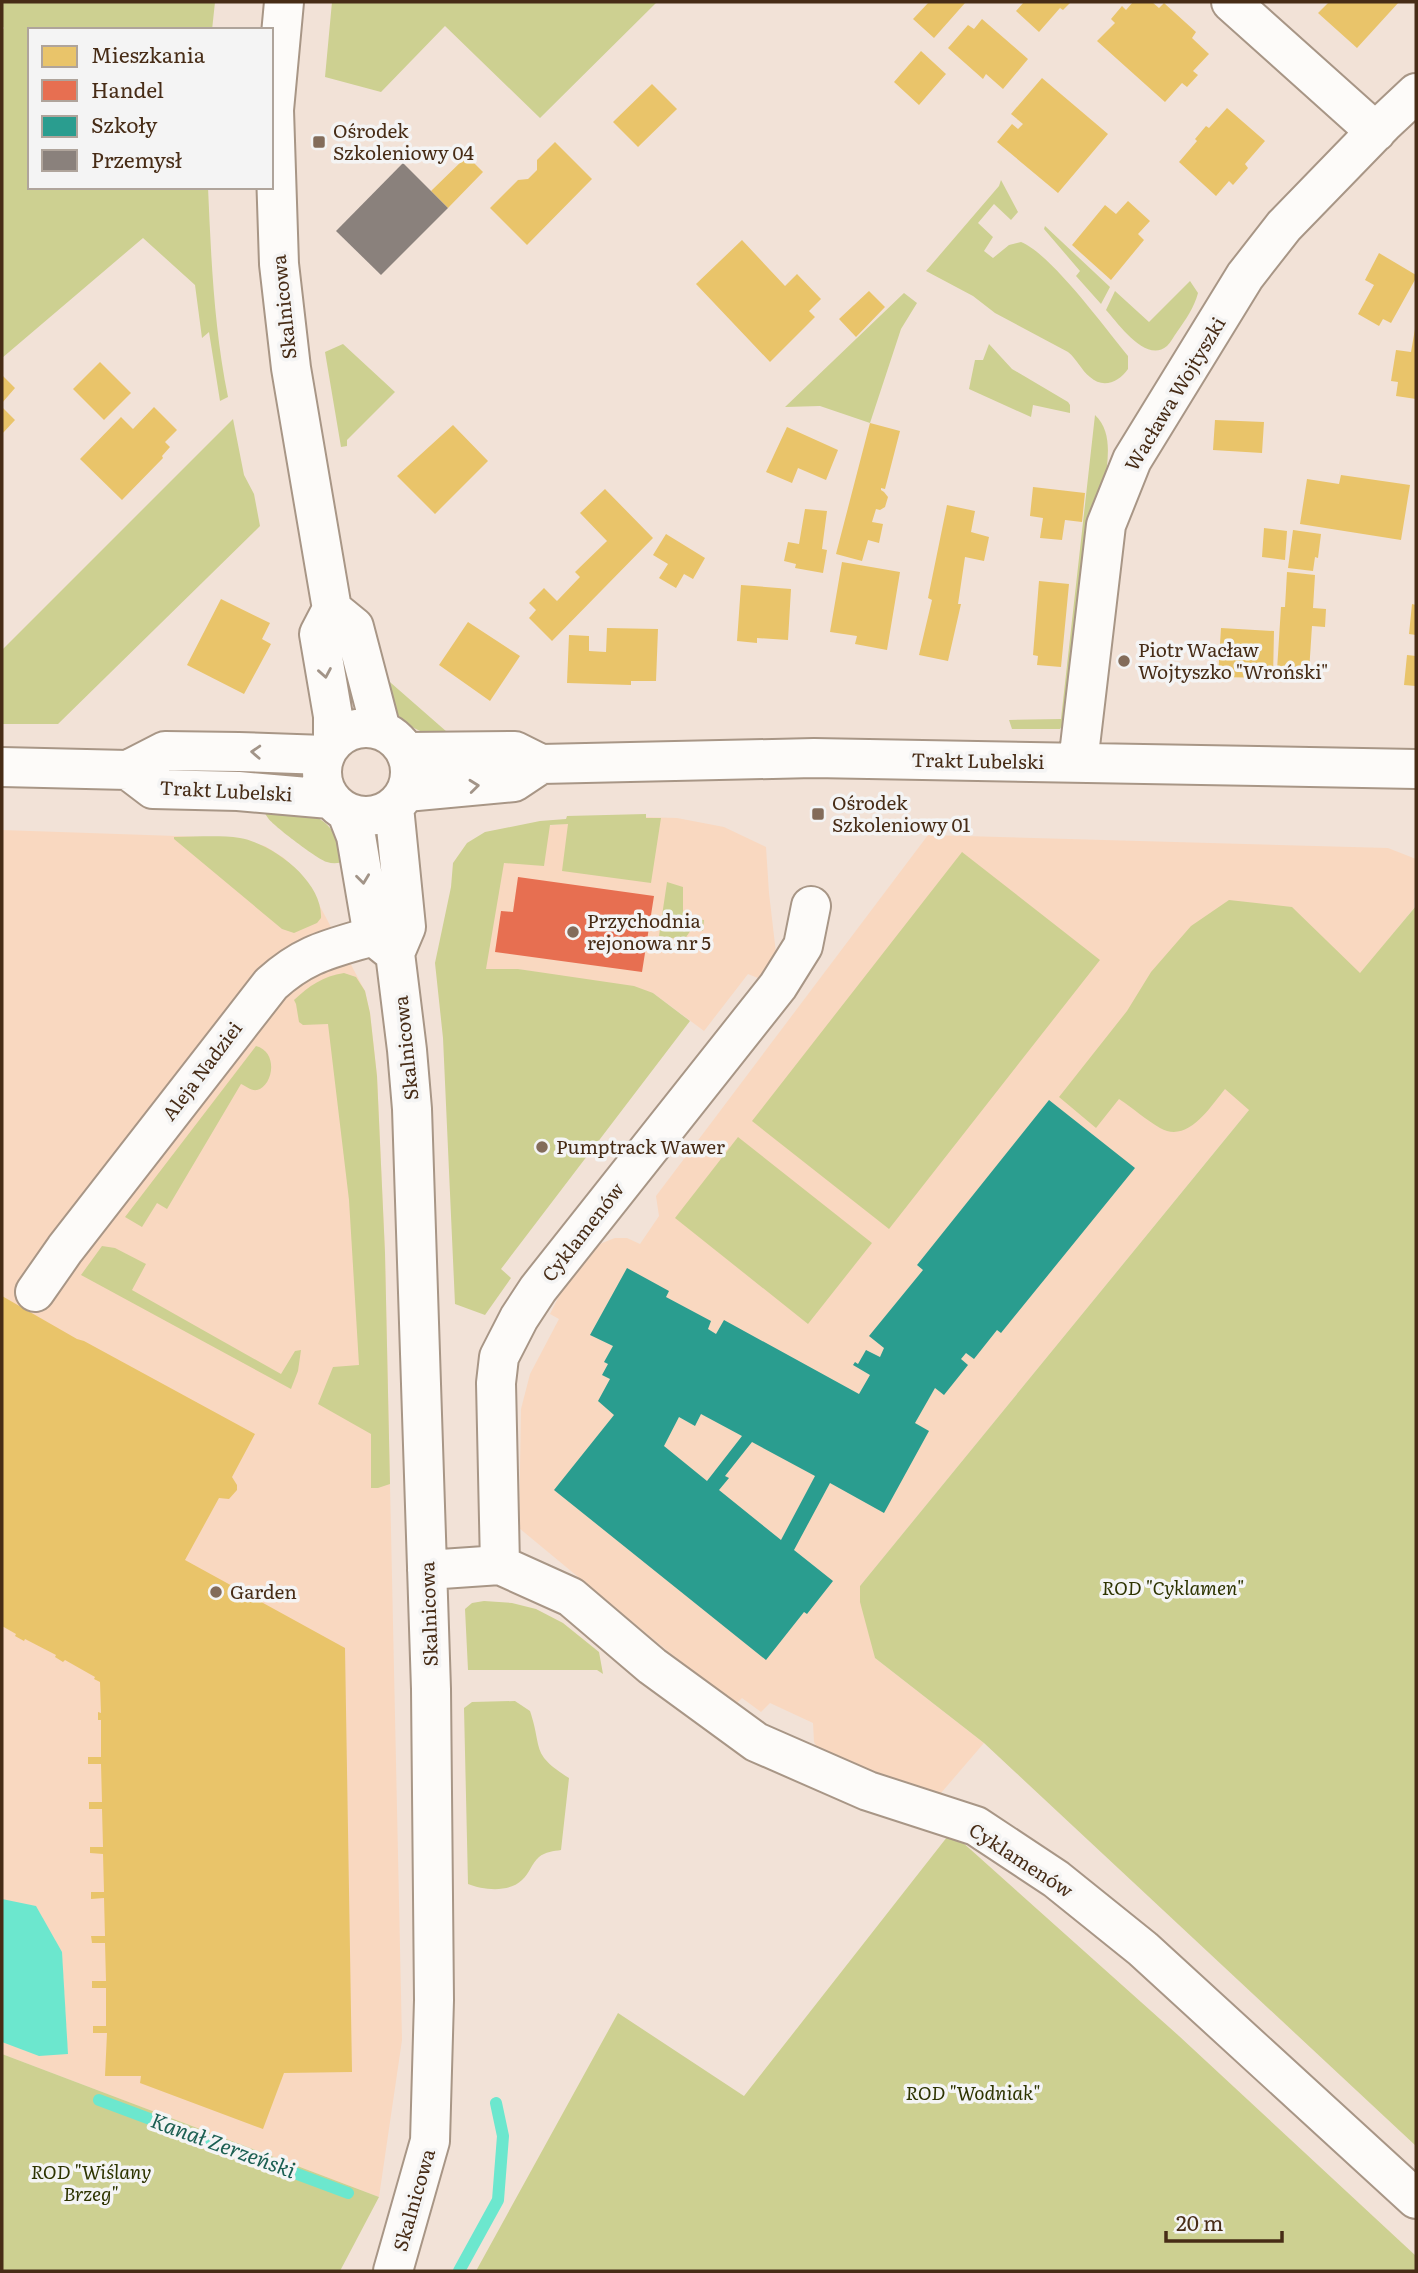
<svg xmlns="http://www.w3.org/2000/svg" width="1418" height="2273" viewBox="0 0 1418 2273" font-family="Literata,serif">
	<rect width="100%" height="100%" fill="#f2e2d7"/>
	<path fill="#f9d8c0" d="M642 817 677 818 724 827 766 847 769 893 776 953 758 978 748 974 704 1031 653 993 518 969H476L509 829Z
		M2 830 234 838 265 846 284 858 306 880 365 991 370 1013 377 1076 385 1253 402 2040 379 2197 2 2054Z
		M928 835 1388 848 1416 859 1414 908 860 1586 875 1658 984 1743 935 1800 821 1755 814 1742 813 1723 770 1703 761 1712 742 1698 734 1706 519 1528 521 1409 530 1374 559 1319 550 1314 564 1286 591 1251 602 1243 615 1238H627L640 1244 659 1216 656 1196Z"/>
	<path fill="#cdd091" d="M2 2H215L212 30H30V187H208C211 257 214 328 228 397L220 401 209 332 202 338 195 285 143 238 2 358V30L4 28 2 26Z
		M332 2H657L540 118 445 26 381 92 325 77Z
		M1001 180 1018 212 1011 220 994 204 978 223 993 237 984 251 993 258 1009 245 1021 242C1051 254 1105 328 1128 356V369C1119 382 1103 389 1090 377 1081 370 1077 359 1068 352L995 313 973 296 926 271 999 186Z
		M1045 226 1110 287 1101 304 1076 276 1080 271 1044 229Z
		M1190 281 1198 293C1194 308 1186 319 1177 332 1174 336 1171 342 1167 346 1146 364 1118 323 1106 310L1115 291 1149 322Z
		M904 293 917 303 901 329 870 423 820 406 785 407Z
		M343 344 395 392 347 440V446L341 447 325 352Z
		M989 344 1012 369 1068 402 1070 405V413L1033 405 1031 417 969 389 975 360H983Z
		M1095 415C1114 433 1107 461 1105 485L1067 719 1060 729H1012L1009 720 1061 719Z
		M233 419 244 475 254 494 260 526 58 724H2V650Z
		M383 676 447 732 449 739C430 735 408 730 396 712 389 703 387 687 383 676Z
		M263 807C308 813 333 810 345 862 339 863 333 864 327 862 320 861 272 825 268 818 265 814 264 811 263 807Z
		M646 814V818H661L651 883 562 871 568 824 550 825 544 866 504 863 486 969H518L634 986 653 993 690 1021 501 1269 511 1278 485 1315 455 1304 443 1038 435 963 451 887 453 863 467 843 485 832 540 821 566 819 567 816Z
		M174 837C196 837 219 835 240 838 274 844 323 882 321 918L317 923 294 933 282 929 174 839Z
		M962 852 1100 960 889 1229 752 1121Z
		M667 882 683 887V918L704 920 703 931 691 930 684 940 659 936Z
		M1229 900 1292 907 1360 973 1416 906V2146L984 1743 875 1658 860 1602V1586L1249 1110 1225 1089C1210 1107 1188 1144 1160 1128 1146 1120 1133 1108 1119 1099L1096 1128 1059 1097 1127 1011 1151 972 1191 926Z
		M344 973 356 977 365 991 370 1013 377 1076 385 1253 390 1484 378 1488H371V1434L318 1404 333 1367 359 1365 349 1200 328 1024 303 1025 299 1022 296 1004 294 1000C309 986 323 976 344 973Z
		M256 1046C279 1052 273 1086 257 1090 251 1091 246 1086 241 1084L167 1209 157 1203 142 1227 125 1217Z
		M738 1137 872 1243 808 1324 675 1218Z
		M102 1246 115 1248 146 1264 132 1290 281 1374 295 1351 301 1350 298 1371 291 1389 81 1275Z
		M484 1601 512 1603 536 1609 563 1623 599 1652 603 1674 597 1670H468L465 1609 472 1603Z
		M515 1701 530 1711C543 1750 530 1753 569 1778L561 1850C554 1851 545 1852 539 1857 532 1863 529 1874 522 1880 509 1893 483 1890 468 1884L464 1708 472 1702Z
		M951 1832 1179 2036 1416 2256V2271H476L618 2013 744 2096Z
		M2 2054 379 2197 340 2271H2Z"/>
	<path fill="#6ce7ce" d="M2 1899 36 1906 62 1952 68 2054 39 2056 2 2042Z"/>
	<path fill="#e9c46a" d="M929 2 965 3 934 38 913 19Z
		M1024 2H1071L1063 10 1060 8 1039 32 1016 11Z
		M1133 2H1152L1159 8 1164 3 1196 32 1192 38 1209 54 1193 71 1198 75 1187 87 1182 83 1165 102 1097 41 1115 23 1111 19 1122 6 1126 10Z
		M1329 2H1399L1357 48 1318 13Z
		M982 19 1028 59 1003 89 986 74 983 79 948 48 968 25 974 29Z
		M921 51 946 74 919 105 894 82Z
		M1042 78 1108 134 1058 193 997 142 1012 124 1018 129 1023 124 1011 114Z
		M652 84 677 109 638 147 613 122Z
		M1227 108 1265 141 1245 164 1248 168 1233 185 1229 181 1216 196 1179 162 1197 141 1195 139 1206 126 1209 128Z
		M555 142 592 179 527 245 490 208 518 180 528 179 537 170V160Z
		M467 156 483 172 448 208 431 191Z
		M1128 201 1150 221 1138 234 1144 240 1111 280 1072 245 1105 205 1116 214Z
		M742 240 785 286 797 274 821 299 809 311 815 317 770 362 696 284Z
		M1379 253 1416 275V278L1391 323 1383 319 1379 326 1358 314 1374 285 1365 280Z
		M869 291 885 307 856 337 839 319Z
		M1415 329H1416V399L1396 396 1398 382 1391 381 1396 350 1411 352Z
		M100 362 131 393 104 420 73 389Z
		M2 375 15 388 2 403Z
		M2 407 15 420 2 434Z
		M154 407 177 430 165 442 170 447 162 456 163 458 122 500 80 459 121 417 133 429Z
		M1215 420 1264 422 1262 453 1213 450Z
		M870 423 900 431 885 489 881 488V490L884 492 888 497 885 507 880 510 876 509 872 522 883 524 879 543 868 540 862 561 836 554Z
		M453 425 488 461 435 514 397 476Z
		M787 427 838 450 826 480 798 468 792 483 766 472Z
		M1341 475 1410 485 1401 540 1300 524 1307 479 1339 484Z
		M1033 487 1085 493 1082 522 1065 520 1062 540 1040 538 1043 518 1030 516Z
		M605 489 653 538 552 641 529 618 536 610 529 603 544 588 557 601 580 577 575 572 607 541 580 513Z
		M947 505 975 511 971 532 989 537 984 561 965 557 958 604H961L948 661 919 655 932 600 928 598Z
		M805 509 827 511 822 549 827 550 823 573 795 568 796 564 784 561 788 542 799 544Z
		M1264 528 1287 531 1285 560 1262 557Z
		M1293 530 1321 534 1318 558 1315 557 1313 571 1288 568Z
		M666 534 705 558 693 579 684 574 676 588 659 578 668 564 653 555Z
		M842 562 900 572 887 650 855 644 857 636 830 632Z
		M1287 572 1315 575 1313 608 1326 609 1325 627 1312 626 1309 672 1277 670 1281 607H1285Z
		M1039 581 1069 584 1061 667 1037 665 1038 656 1033 655Z
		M741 585 791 589 788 640 757 638V643L737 641Z
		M221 599 270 623 262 639 271 644 244 694 187 665Z
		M1412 604 1416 605V635L1409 634Z
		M468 622 520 656 490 701 439 665Z
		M607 628 658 629 656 681H631V685L567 683 569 635 589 636V651L606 652Z
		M1221 628 1274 631 1273 678 1218 677Z
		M1407 655 1416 656V686L1404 685Z
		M2 1296 77 1339 84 1341 255 1434 232 1477 237 1485V1490L229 1499 219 1498 185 1560 345 1648 352 2072 284 2073 263 2129 140 2083 141 2076H105L107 2033H93V2026H106V1988H92V1981H106L105 1943H92L91 1936H105L104 1898 91 1899V1892H104L103 1854 90 1853V1847H103L102 1809H89V1802H102L101 1764H88V1757H101V1720H98V1712L101 1713 100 1682 94 1679 95 1677 65 1660 63 1662 55 1657 56 1655 25 1639 24 1641 15 1636 16 1634 2 1626Z"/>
	<path fill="#e76f51" d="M518 877 654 896 642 972 495 952 501 911 513 912Z"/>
	<path fill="#2a9d8f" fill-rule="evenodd" d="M1049 1100 1135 1168 1001 1333 997 1330 974 1359 966 1353 961 1359 968 1365 944 1395 935 1388 915 1423 929 1431 884 1513 830 1483 794 1550 833 1581 807 1614 804 1612 766 1660 554 1490 614 1415 598 1401 610 1379 602 1375 608 1364 604 1362 613 1346 590 1335 627 1268 669 1291 666 1297 711 1321 708 1329 716 1334 724 1320 859 1394 870 1375 853 1365 855 1362 858 1364 866 1350 880 1357 884 1348 869 1336 923 1270 917 1265ZM701 1414 742 1436 707 1481 664 1446 679 1417 695 1426ZM752 1442 815 1476 781 1540 719 1490 729 1478 725 1476Z"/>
	<path fill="#8a817c" d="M403 163 448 208 381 275 336 231Z"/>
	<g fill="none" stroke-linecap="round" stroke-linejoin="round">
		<path stroke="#6ce7ce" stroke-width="12" d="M99 2100 348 2193
			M459 2271 498 2200 503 2136 496 2103"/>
		<g stroke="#a89686" stroke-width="42">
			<path id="minor" d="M284 2 274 110 279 264 291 368 332 609 319 634 333 716V742
				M1231 2 1376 132
				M332 609 354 627 381 730
				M322 772a44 44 0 1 1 88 0a44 44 0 1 1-88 0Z
				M406 752 515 751 541 764 814 758 1416 769
				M1078 763 1106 525 1132 460 1245 276 1284 226 1383 124 1416 93
				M2 767 128 770 165 751 239 752 325 755
				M128 770 153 789 238 791 330 799
				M406 792 514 782 541 764
				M347 813 356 836 373 936 393 952
				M35 1292 65 1249 271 984C305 953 330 949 373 936
				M500 1565 496 1383 499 1357 519 1318 538 1289 778 986 803 946 811 906
				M427 1570 500 1565 571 1597 652 1666 756 1742 868 1791 976 1826 1056 1879 1143 1949 1416 2199
				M393 2271 430 2141 434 2000 431 1689 412 1109 407 1050 395 953 406 927 394 807"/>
		</g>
		<use href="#minor" stroke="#fdfbf9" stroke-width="38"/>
	</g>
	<defs><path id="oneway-chevron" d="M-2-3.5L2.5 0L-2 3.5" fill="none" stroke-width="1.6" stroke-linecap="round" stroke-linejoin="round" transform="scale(1.75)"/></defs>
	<g stroke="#a29488">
		<use href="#oneway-chevron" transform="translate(325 673) rotate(80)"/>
		<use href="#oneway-chevron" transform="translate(256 752) rotate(-177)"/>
		<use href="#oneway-chevron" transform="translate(474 786) rotate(-6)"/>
		<use href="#oneway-chevron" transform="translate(363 879) rotate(83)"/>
	</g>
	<g fill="#836c5a" stroke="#f4f4f4" stroke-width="2.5">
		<rect x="312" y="135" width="14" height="14" rx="3.5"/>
		<circle cx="1124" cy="661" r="7"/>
		<rect x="811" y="807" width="14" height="14" rx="3.5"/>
		<circle cx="573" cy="932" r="7"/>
		<circle cx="542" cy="1147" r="7"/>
		<circle cx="216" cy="1592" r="7"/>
	</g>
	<g text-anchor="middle" stroke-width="7" stroke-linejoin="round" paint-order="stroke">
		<g font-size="19" fill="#472c16" stroke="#f4f4f4" text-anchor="start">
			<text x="333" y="138">Ośrodek<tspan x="333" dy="22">Szkoleniowy 04</tspan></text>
			<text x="1138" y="657">Piotr Wacław<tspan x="1138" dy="22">Wojtyszko "Wroński"</tspan></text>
			<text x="832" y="810">Ośrodek<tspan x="832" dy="22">Szkoleniowy 01</tspan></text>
			<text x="587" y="928">Przychodnia<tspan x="587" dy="22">rejonowa nr 5</tspan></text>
			<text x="556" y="1154">Pumptrack Wawer</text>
			<text x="230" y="1599">Garden</text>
		</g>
		<g font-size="19" fill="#472c16" stroke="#f4f4f4">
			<text transform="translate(284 307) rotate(-96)" y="7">Skalnicowa</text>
			<text transform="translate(1175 394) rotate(-59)" y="7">Wacława Wojtyszki</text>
			<text transform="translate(978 761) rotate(1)" y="7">Trakt Lubelski</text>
			<text transform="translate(226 791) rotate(3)" y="7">Trakt Lubelski</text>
			<text transform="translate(406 1048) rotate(-96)" y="7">Skalnicowa</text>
			<text transform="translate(202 1071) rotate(-53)" y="7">Aleja Nadziei</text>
			<text transform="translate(583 1232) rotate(-52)" y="7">Cyklamenów</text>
			<text transform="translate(429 1614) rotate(-92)" y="7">Skalnicowa</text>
			<text transform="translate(1021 1860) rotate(33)" y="7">Cyklamenów</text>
			<text transform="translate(414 2200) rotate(-74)" y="7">Skalnicowa</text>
		</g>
		<g font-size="19" font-style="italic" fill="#2e3401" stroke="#f4f4f4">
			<text x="1173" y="1595">ROD "Cyklamen"</text>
			<text x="973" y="2100">ROD "Wodniak"</text>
			<text x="91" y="2179">ROD "Wiślany<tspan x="91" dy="22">Brzeg"</tspan></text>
		</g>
		<g font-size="21" font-style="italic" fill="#1b5f52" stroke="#f4f4f4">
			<text transform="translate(223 2146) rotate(20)" y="7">Kanał Zerzeński</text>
		</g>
	</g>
	<rect width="1418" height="2273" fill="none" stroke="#472c16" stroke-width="7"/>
	<rect x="28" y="28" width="245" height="161" fill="#f4f4f4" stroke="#afa49b" stroke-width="2"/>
	<rect x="42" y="46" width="35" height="21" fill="#e9c46a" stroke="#afa49b" stroke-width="2"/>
	<text x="91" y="63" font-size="21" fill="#472c16">Mieszkania</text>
	<rect x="42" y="80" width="35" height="21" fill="#e76f51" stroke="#afa49b" stroke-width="2"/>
	<text x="91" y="98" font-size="21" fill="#472c16">Handel</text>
	<rect x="42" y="116" width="35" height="21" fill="#2a9d8f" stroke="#afa49b" stroke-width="2"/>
	<text x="91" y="133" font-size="21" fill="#472c16">Szkoły</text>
	<rect x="42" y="150" width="35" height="21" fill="#8a817c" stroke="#afa49b" stroke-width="2"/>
	<text x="91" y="168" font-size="21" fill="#472c16">Przemysł</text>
	<path d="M1166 2231v10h116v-10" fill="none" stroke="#472c16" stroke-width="3.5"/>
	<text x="1176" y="2231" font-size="21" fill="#472c16" stroke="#f4f4f4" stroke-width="5" paint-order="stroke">20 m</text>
</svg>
